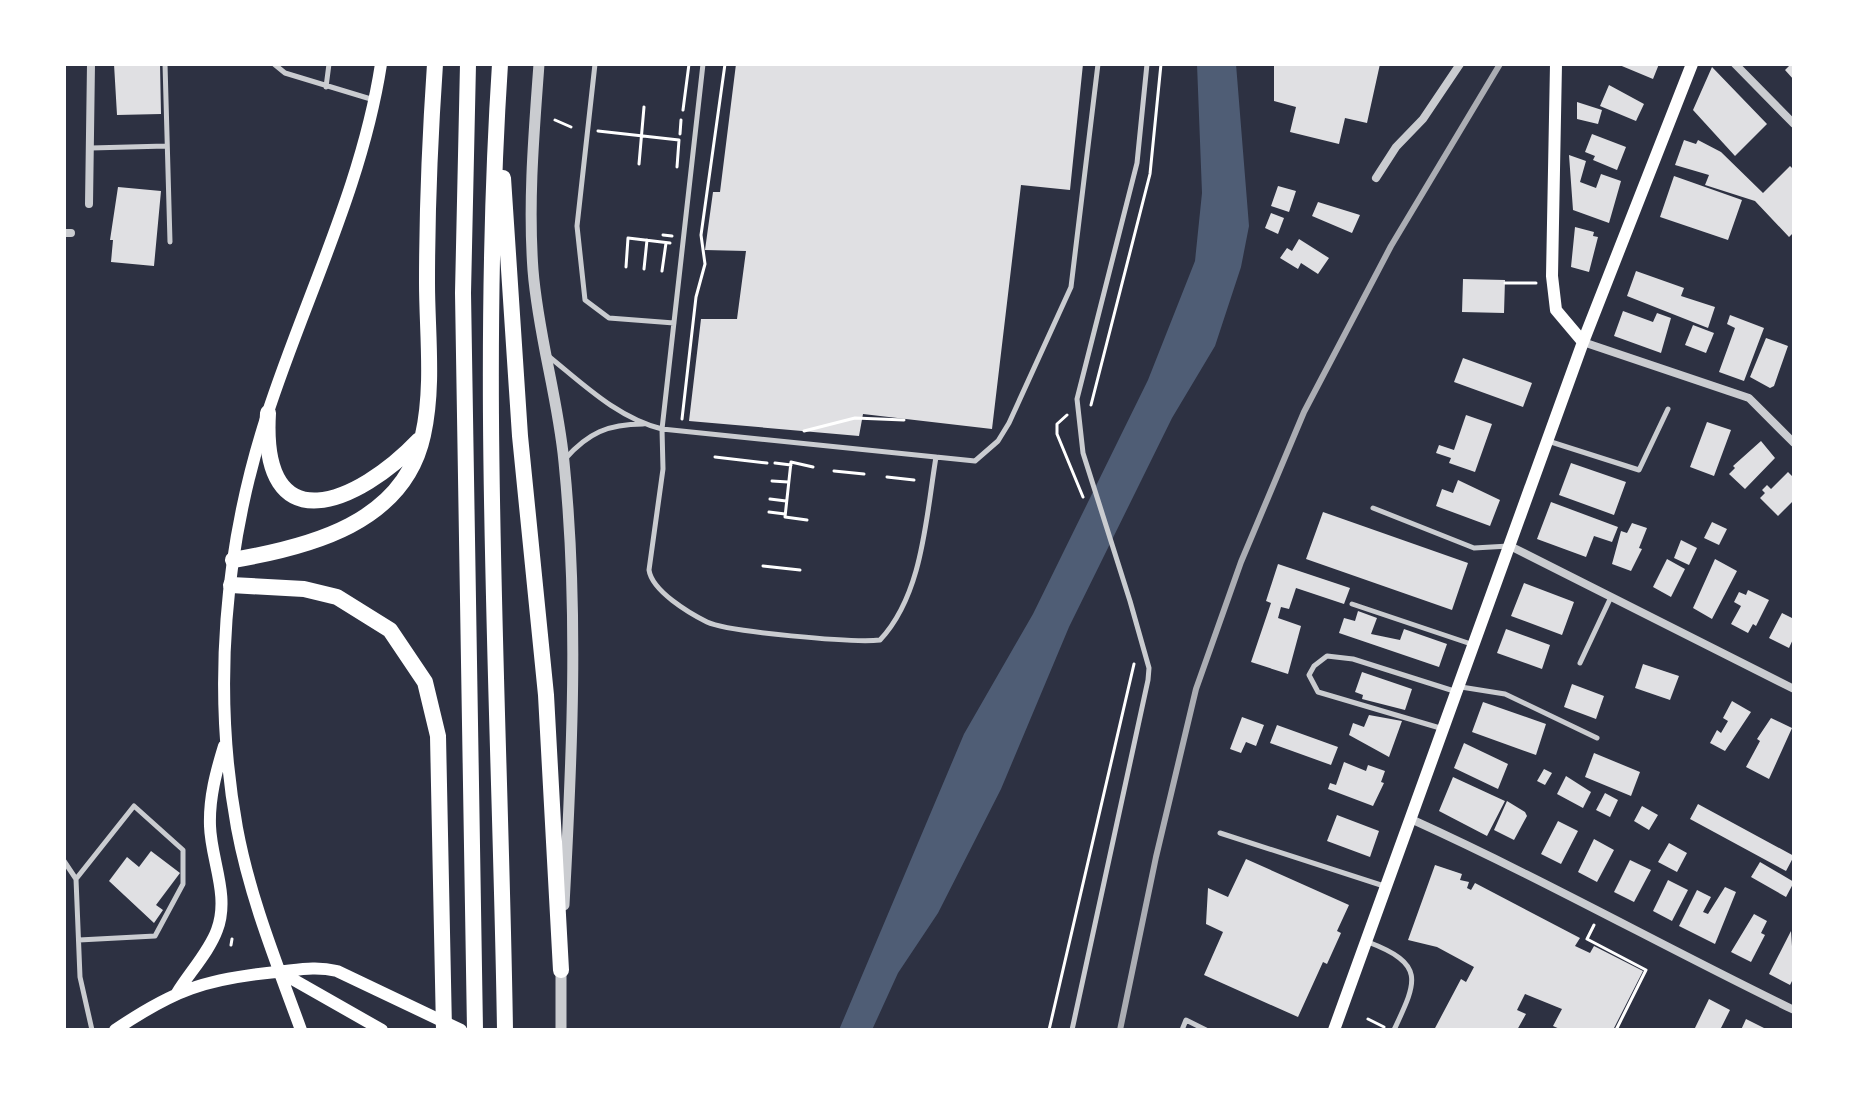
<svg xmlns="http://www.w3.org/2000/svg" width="1858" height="1094" viewBox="0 0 1858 1094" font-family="'Open Sans',sans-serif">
	<rect width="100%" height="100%" fill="#2d3142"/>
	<path fill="#4f5d75" d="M1197 64H1236L1249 226 1241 267 1215 346 1172 418 1069 627 1001 789 938 913 898 973 872 1030H839L964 734 1033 614 1148 380 1195 261 1202 193Z"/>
	<path fill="#e0e0e3" d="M114 64H160L161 114 117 115Z
		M736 64H1083L1070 190 1021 185 992 429 863 414 859 436 689 421 701 319H737L746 251 705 250 713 192H720Z
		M1274 64H1380L1367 123 1345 118 1339 144 1290 132 1296 107 1274 101Z
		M1617 64H1659L1653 79Z
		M1791 64H1794V80L1785 70Z
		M1712 67 1767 124 1735 156 1693 110Z
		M1609 85 1644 104 1636 121 1600 106Z
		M1577 102 1602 110 1598 124 1577 119Z
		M1592 134 1626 147 1617 170 1593 160 1595 156 1585 152Z
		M1684 140 1696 144 1698 140 1721 152 1763 193 1790 166 1794 170V232L1789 237 1755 201 1705 185 1709 175 1675 165Z
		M1569 155 1586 161 1580 182 1596 188 1601 174 1621 181 1609 223 1573 210Z
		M1674 176 1742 200 1728 240 1660 217Z
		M1278 186 1296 191 1289 212 1271 206Z
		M118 187 161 191 154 266 111 262 113 240H110Z
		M1318 202 1360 215 1352 233 1312 216Z
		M1271 213 1284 218 1278 234 1265 228Z
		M1575 227 1594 232 1593 236 1598 237 1589 272 1571 267Z
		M1299 239 1329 258 1318 274 1301 263 1298 269 1280 258 1287 248 1292 251Z
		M1636 271 1684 288 1681 296 1715 307 1708 328 1627 296Z
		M1463 279 1505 280 1504 313 1462 312Z
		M1623 311 1653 322 1657 313 1671 318 1661 353 1614 336Z
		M1730 315 1764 328 1744 381 1719 372 1735 328 1727 324Z
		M1693 325 1714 333 1706 353 1685 345Z
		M1766 338 1788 346 1774 386 1770 388 1750 377Z
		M1463 358 1532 383 1523 407 1454 382Z
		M1466 415 1492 424 1475 472 1449 463 1451 458 1436 453 1439 445 1454 450Z
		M1707 422 1731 430 1714 476 1690 467Z
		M1761 441 1775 458 1745 489 1729 474 1735 468 1733 466Z
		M1571 463 1626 482 1614 515 1559 495Z
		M1788 472 1794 478V500L1778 516 1760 498 1765 493 1762 490 1767 485 1771 489Z
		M1458 480 1500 500 1490 526 1436 506 1442 489 1453 493Z
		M1551 502 1618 527 1612 542 1594 536 1586 557 1537 539Z
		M1323 512 1468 563 1452 610 1306 559Z
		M1712 522 1727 529 1719 545 1704 538Z
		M1632 523 1647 528 1639 548 1642 549 1631 571 1612 564 1621 531 1627 533Z
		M1681 540 1697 548 1689 565 1674 558Z
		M1667 559 1685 569 1671 597 1653 587Z
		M1715 559 1737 571 1712 619 1693 608Z
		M1278 564 1350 588 1344 604 1296 588 1289 609 1281 607 1278 618 1301 626 1288 674 1251 662 1271 603 1266 601Z
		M1524 583 1574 602 1562 635 1511 616Z
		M1748 590 1769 600 1756 626 1753 624 1748 633 1731 624 1741 606 1734 602 1739 592 1746 595Z
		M1358 611 1377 618 1371 634 1400 640 1404 629 1447 644 1439 667 1339 633 1344 618 1355 621Z
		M1782 613 1794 619V637L1789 648 1769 638Z
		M1506 629 1550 645 1542 669 1497 653Z
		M1643 664 1679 676 1670 700 1635 688Z
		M1362 672 1412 689 1405 710 1362 699 1363 695 1355 692Z
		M1572 684 1604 696 1596 719 1564 707Z
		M1732 701 1751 712 1725 751 1710 743 1717 730 1721 733 1728 721 1723 718Z
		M1483 702 1546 724 1536 755 1472 732Z
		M1369 715 1402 721 1389 757 1349 735 1353 723 1364 727Z
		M1242 717 1264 725 1256 746 1246 742 1241 753 1230 749Z
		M1771 718 1792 728 1769 779 1746 767 1760 741 1757 739Z
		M1277 725 1338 747 1331 765 1270 743Z
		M1464 743 1508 764 1498 789 1454 768Z
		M1594 753 1640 772 1631 796 1585 777Z
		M1344 762 1366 771 1368 765 1385 771 1381 782 1384 783 1373 806 1328 789 1330 783 1336 785Z
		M1544 769 1552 773 1545 785 1537 781Z
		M1566 776 1591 792 1583 808 1557 794Z
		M1453 777 1505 801 1487 836 1439 811Z
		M1605 793 1618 800 1610 817 1596 810Z
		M1507 801 1525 812 1527 816 1514 840 1494 830Z
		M1698 804 1794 856 1786 871 1690 819Z
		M1642 806 1658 815 1649 830 1634 821Z
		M1337 815 1379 831 1370 857 1327 841Z
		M1558 821 1578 831 1561 864 1541 854Z
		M1594 839 1614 850 1597 882 1578 872Z
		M1669 843 1687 853 1677 872 1658 862Z
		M151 851 180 873 156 905 163 910 154 923 109 881 127 857 139 867Z
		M1246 859 1349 905 1337 931 1341 933 1327 964 1323 962 1298 1017 1204 975 1223 932 1206 924 1208 888 1228 897Z
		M1630 860 1651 870 1634 902 1614 892Z
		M1760 862 1794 882 1786 897 1751 877Z
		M1435 865 1462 874 1460 880 1469 882 1467 888 1471 890 1475 883 1580 938 1575 946 1590 953 1594 946 1643 971 1613 1030H1562L1553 1026 1562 1009 1525 994 1517 1010 1526 1014 1517 1030H1434L1461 979 1466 982 1474 967 1437 947 1408 940Z
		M1668 880 1688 890 1672 921 1653 911Z
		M1725 887 1736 892 1715 944 1679 926 1697 890 1711 897 1703 912 1708 914Z
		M1754 914 1767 921 1761 933 1765 935 1751 962 1731 952Z
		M1791 931 1794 977 1790 985 1769 974Z
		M1709 999 1730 1010 1720 1030H1694Z
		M1746 1019 1768 1030H1741Z"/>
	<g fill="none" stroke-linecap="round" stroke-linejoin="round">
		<path stroke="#fff" stroke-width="3" d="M683 110 689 64
			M555 120 571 127
			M598 131 679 140 677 167
			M680 134 681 120
			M639 164 644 107
			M663 235 672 236
			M626 267 628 238 670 243
			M644 269 647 240
			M662 271 666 243
			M1505 283H1536
			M1091 405 1150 174 1161 64
			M1067 415 1057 424V434L1083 497
			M682 419 696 297 705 264 701 235 725 64
			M804 431 855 418 904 420
			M715 457 767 463
			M775 463 791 465
			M834 471 864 474
			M887 477 914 480
			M772 481 788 482
			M770 499 786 501
			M769 512 785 514
			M807 520 785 517 791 462 813 467
			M763 566 800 570
			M1594 925 1587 939 1646 970 1616 1030
			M231 945 232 939
			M1368 1019 1384 1027
			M1049 1030 1134 664"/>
		<path stroke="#caccd0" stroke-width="5" d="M165 64 170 242
			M274 64 285 73 374 100
			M595 64 577 226 585 300 609 318 674 323
			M703 64 662 429 663 469 649 570C652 591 689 613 707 622 728 632 853 643 880 640 923 594 926 517 936 457
			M326 87 329 64
			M91 148 166 146
			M547 355C582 383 617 418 662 429L975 461 998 441 1009 423 1071 287 1098 64
			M1548 441 1639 470 1668 409
			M565 459C588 433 608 424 643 424
			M1373 508 1474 548 1509 546
			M1352 604 1474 645
			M1580 663 1611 597
			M1461 687 1505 694 1597 738
			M1440 728 1318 692 1309 675 1314 666 1327 656 1353 659 1454 691
			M1220 833 1384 886
			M64 861 76 879 80 977 92 1030
			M76 879 134 806 183 850V884L155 936 79 940
			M1368 942C1426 964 1417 981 1394 1030
			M1072 1030 1148 680 1149 668 1130 601 1083 453 1077 399 1137 163 1147 64
			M1182 1030 1186 1020 1206 1030"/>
		<path stroke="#caccd0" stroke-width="8" d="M1735 64 1794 124
			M1376 178 1396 147 1423 119 1460 64
			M89 204 91 64
			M64 233H71
			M1583 342 1749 398 1794 443
			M1510 546 1794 689
			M1413 820C1543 879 1666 948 1794 1010"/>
		<path stroke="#caccd0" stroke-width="11" d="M539 64C534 133 528 201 533 270 538 335 558 398 564 462 579 610 572 758 564 905
			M561 963V1030"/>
		<path stroke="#fff" stroke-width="12" d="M1556 64 1552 276 1556 310 1583 342
			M280 972 382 1030
			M177 993C189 973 209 952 217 930 230 896 211 860 210 826 209 798 216 772 224 746
			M115 1030C174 990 205 979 276 972 298 970 315 966 337 971L461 1030
			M301 1030C277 964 250 898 237 828 212 691 224 547 267 415 305 298 362 187 381 64
			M1334 1030 1583 342 1692 64"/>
		<path stroke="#fff" stroke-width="16" d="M468 64 463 293 475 1030
			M500 64C479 385 500 709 505 1030
			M503 178 520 436 546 695 561 970
			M268 413C260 546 358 504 419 440
			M233 560C310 547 404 523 423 435 434 386 427 332 427 283 427 210 430 137 435 64
			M231 585 304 589 337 597 390 630 425 682 438 736 444 1030"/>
		<path stroke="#abadb3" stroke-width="6" d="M1120 1030 1156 857 1196 689 1241 562 1304 412 1391 246 1500 64"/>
	</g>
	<rect width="1858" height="1094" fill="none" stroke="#ffffff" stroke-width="132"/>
</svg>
